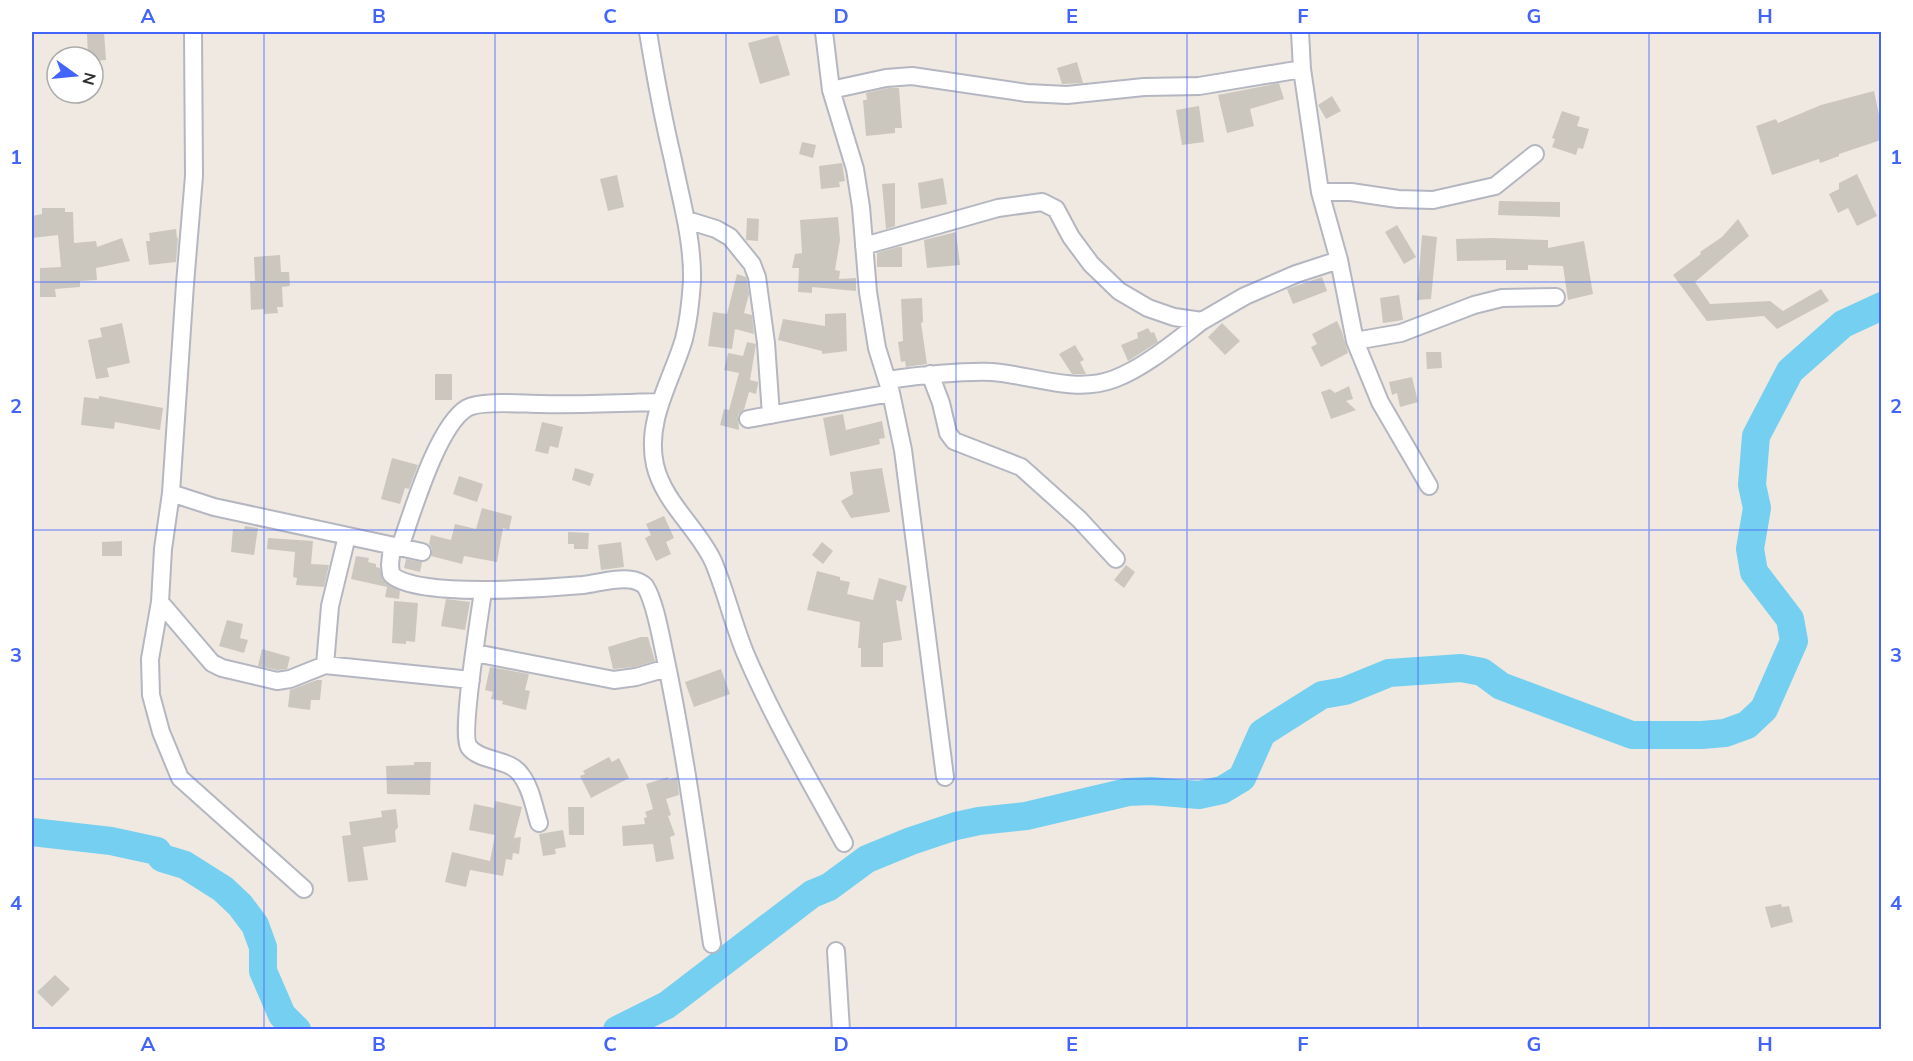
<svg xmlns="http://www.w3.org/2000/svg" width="1913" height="1061" viewBox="0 0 1913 1061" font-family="Mulish,sans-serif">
	<rect width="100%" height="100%" fill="#efe9e1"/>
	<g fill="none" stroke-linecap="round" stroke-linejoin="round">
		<path stroke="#75cff0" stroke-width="28" d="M32 832 111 841 157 851 162 858 185 865 223 889 240 905 255 925 263 947V971L282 1015 297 1030
			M617 1030 667 1005 812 894 829 887 867 859 911 841 956 826 979 821 1026 816 1128 792 1151 791 1199 795 1222 790 1242 778 1262 733 1322 695 1345 691 1389 673 1461 668 1482 672 1501 686 1632 735H1702L1725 733 1747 725 1764 709 1794 641 1790 619 1754 572 1750 549 1757 508 1752 485 1756 436 1790 371 1843 324 1882 306"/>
	</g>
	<path fill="#cbc7bf" d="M104 32 106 60 93 61V57H88L87 33Z
		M778 35 790 75 760 84 748 43Z
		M1077 62 1083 83 1062 84 1057 68Z
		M1279 83 1284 99 1250 109 1254 126 1227 133 1218 95Z
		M888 88H899L902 128H895V133L866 136 863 100H867L866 93Z
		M1874 91 1881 124V140L1839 154V156L1820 163 1819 159 1772 175 1756 126 1776 119 1778 123 1821 105Z
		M1332 96 1341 111 1326 119 1318 105Z
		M1199 106 1204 142 1182 145 1176 110Z
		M1562 111 1580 117 1577 126 1589 129 1583 149 1578 148 1576 155 1552 147 1555 139 1552 138Z
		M802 142 816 145 813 158 799 154Z
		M842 163 845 181 839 182 840 187 821 189 819 166Z
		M1857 174 1877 216 1857 226 1848 208 1838 213 1829 194 1839 189V183Z
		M617 175 624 207 608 211 600 179Z
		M943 178 947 204 921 209 918 183Z
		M895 183V226L886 229 882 184Z
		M1499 201 1560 202V217L1498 215Z
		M42 208H65V212H73L74 243 96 241 97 247 122 238 130 261 96 268 97 280 80 281V287L55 289 56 297H40V268L61 267 58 235 32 238V216L42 214Z
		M838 217 840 240 835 270 840 271 839 279 856 278V291L812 287V293L798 292 799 268H792L795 254 802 253 800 220Z
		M747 218 759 219 758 241 746 240Z
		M1738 219 1749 236 1695 282 1710 304 1770 301 1783 311 1821 289 1829 301 1777 329 1764 316 1707 321 1673 275 1701 254 1700 252 1722 237Z
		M1397 225 1416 257 1404 264 1385 232Z
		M176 229 177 238H178L176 262 149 265 146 241H150L149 233Z
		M956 232 960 265 927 268 924 240Z
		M1422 235 1437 237 1431 299 1417 300Z
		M1491 238 1548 240V248L1584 241 1593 294 1568 300 1563 266 1528 265V270H1506V260L1457 261 1456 239Z
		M898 247H902V267H877V253Z
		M280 255 281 272H289L290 286 282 287 283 307H277L278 313 264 314V309L251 310 250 281H255L254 257Z
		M737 274 746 277 747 280 749 294 744 313 752 315 754 334 735 329 732 349 708 346 713 312 727 314Z
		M1322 277 1327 291 1293 304 1287 289Z
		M1399 295 1403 320 1383 323 1380 298Z
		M922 298 923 322 921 323 927 364 906 367 905 361 901 362 898 342 903 341 901 299Z
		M846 313 847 351 822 354V351L778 340 783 319 825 326V314Z
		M1337 321 1342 332 1348 353 1321 367 1311 347 1317 344 1312 334Z
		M122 323 130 363 107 368 109 377 96 379 88 340 102 337 100 328Z
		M1222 323 1240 341 1225 355 1208 337Z
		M1148 328 1151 333 1154 332 1158 342 1128 361 1121 345 1138 338 1137 333Z
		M747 342 756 344 750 380 758 382V384L756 394 749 392 744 410 738 415 739 430 720 425 724 409 729 410 739 373 724 370 728 353 743 356Z
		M1075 345 1084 360 1080 362 1086 374H1072L1059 354Z
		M1426 352H1441L1442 368 1427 369Z
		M435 374H452V400H435Z
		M1412 377 1418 402 1400 407 1397 393 1392 395 1389 382Z
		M1349 386 1353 399 1346 401 1356 410 1331 419 1321 392 1330 389 1335 393Z
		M99 396 163 408 160 430 115 422 114 429 81 425 84 397 99 399Z
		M843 414 846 430 882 421 885 438 879 439 880 444 830 456 823 418Z
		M542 422 563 427 558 448 550 446 548 454 535 451Z
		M392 458 418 465 409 489 405 488 400 504 381 499Z
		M575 468 594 474 590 486 572 480Z
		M882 468 890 512 851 518 841 501 853 494 850 472Z
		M459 476 483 484 477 502 453 494Z
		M482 508 512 516 509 530 503 528 497 562 464 556 462 564 431 556 432 549 429 544 431 535 451 540 455 524 476 529Z
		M664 516 674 538 666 542 671 554 656 561 645 538 651 535 646 524Z
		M245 526 258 528 254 555 231 552 233 529 244 530Z
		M568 532 589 533 588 549H574V544H568Z
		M268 538 313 541 311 564 329 565 324 587 296 585 297 578 293 577 295 552 267 549Z
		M122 541V556H102V542Z
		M621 542 624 567 601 570 598 545Z
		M822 542 833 551 823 564 812 555Z
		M356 556 369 558 368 562 376 564V567L380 568 383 580 400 591 399 599 385 597 387 587 351 579Z
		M406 559 422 562 420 572 404 568Z
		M1126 565 1135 572 1124 588 1114 580Z
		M817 571 840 577V580L850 582 847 594 873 600 879 578 907 586 902 602 896 600 902 640 883 643V667H861V648H858L860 622 807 610Z
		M446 599 470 602 465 630 441 626Z
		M394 601 418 603 415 642 406 641V644L392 643Z
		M227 620 243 624 240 638 248 640 244 653 219 646Z
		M641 637H648L655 661 634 667 613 669 608 647Z
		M262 649 290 657 287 669 277 670 258 666Z
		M490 667 529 674 525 690 530 691 526 710 502 704 503 701 491 699 493 692 485 690Z
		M721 669 730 694 694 707 685 682Z
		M317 680H322L320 700H311L310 710 288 707 290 690Z
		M609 757 612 762 619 758 629 778 591 798 580 776 585 774 583 771Z
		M414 762H431L430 795 387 794 386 766 414 765Z
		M668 777V780L677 777 679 795 666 799 671 815 668 816 675 835 670 837 674 859 656 862 653 844 623 846 622 826 645 824 644 818 647 817 645 812 653 809 646 784Z
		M495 801 522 807 514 838 521 837 519 854 513 853 512 860 506 859 503 876 470 870 466 887 445 882 452 852 490 861 495 835 469 830 474 804 494 808Z
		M568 807H584V835H569Z
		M396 809 398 827 395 831 396 842 363 847 368 880 348 882 342 836 351 835 349 822 382 817 381 811Z
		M563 830 566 847 555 849 556 854 543 856 539 834Z
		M1781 904 1782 907 1789 906 1793 922 1771 928 1765 907Z
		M55 975 70 989 52 1007 37 992Z"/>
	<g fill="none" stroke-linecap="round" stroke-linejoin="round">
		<g stroke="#b4b7c1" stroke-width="20">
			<path id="minor" d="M193 32 194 176 185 284 171 493 163 549 160 602 150 659 151 695 161 732 180 778 304 889
				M648 32C655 75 663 118 673 160 681 200 693 240 692 281 691 297 688 323 684 339 672 380 645 420 655 465 664 503 697 527 713 561 726 592 733 624 746 655 774 720 810 781 844 843
				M824 32 831 90 855 169 861 207 868 292 877 348 891 393 903 450 945 777
				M1300 32 1302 69 1320 192 1339 260 1355 341 1380 402 1429 486
				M831 90 886 78 912 76 1027 93 1067 95 1144 87 1199 86 1302 69
				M1320 192H1351L1398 199 1433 200 1495 186 1535 154
				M687 220 716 229 730 237 752 264 757 277 766 343 771 415
				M864 246 998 208 1042 202 1056 209 1071 237 1091 264 1119 291 1148 308 1174 317 1202 321 1245 296 1296 274 1339 260
				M1355 341 1401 333 1474 305 1502 298 1556 297
				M930 374 941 403 948 433 954 441 1021 467 1079 519 1116 559
				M888 380C923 375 957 371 992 372 1033 375 1074 394 1114 379 1144 368 1176 341 1202 321
				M748 419 891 393
				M171 493 214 507 422 552
				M392 546 390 565 391 574C414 599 547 588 583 585 599 583 617 577 633 580 637 581 642 583 645 586 655 601 661 638 665 656 685 751 698 848 712 944
				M400 547C412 514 437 426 467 408 481 400 523 404 540 404 580 405 620 403 660 402
				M483 591C480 614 460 734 469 747 480 762 510 758 521 775 531 788 534 807 539 823
				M160 602 212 663 222 668 277 681 290 679 325 665 471 680
				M475 653 614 680 636 677 667 668
				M325 665 330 606 347 536
				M836 951 841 1030"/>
		</g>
		<use href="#minor" stroke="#fff" stroke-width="16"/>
	</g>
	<path fill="none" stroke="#4264fb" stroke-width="1.5" stroke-opacity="0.55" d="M264 32V1030M495 32V1030M726 32V1030M956 32V1030M1187 32V1030M1418 32V1030M1649 32V1030M32 282H1882M32 530H1882M32 779H1882"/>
	<rect width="1913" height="1061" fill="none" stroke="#ffffff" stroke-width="66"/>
	<g transform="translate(75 75) rotate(105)"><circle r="28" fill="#ffffff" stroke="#ababab" stroke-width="1.5"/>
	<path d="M0-4.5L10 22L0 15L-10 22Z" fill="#4264fb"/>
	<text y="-9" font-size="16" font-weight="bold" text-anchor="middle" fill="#2e2e2e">N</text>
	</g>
	<rect x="33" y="33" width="1847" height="995" fill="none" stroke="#4264fb" stroke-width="2"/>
	<g font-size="20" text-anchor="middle" font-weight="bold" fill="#4264fb">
		<text x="148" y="23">A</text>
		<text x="379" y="23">B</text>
		<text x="610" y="23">C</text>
		<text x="841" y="23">D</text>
		<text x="1072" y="23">E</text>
		<text x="1303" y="23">F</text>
		<text x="1534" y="23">G</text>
		<text x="1765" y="23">H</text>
		<text x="16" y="164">1</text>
		<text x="1896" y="164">1</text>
		<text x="16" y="413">2</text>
		<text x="1896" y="413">2</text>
		<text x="16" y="662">3</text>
		<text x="1896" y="662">3</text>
		<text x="16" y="910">4</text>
		<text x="1896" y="910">4</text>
		<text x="148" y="1051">A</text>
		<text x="379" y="1051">B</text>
		<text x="610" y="1051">C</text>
		<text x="841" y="1051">D</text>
		<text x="1072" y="1051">E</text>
		<text x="1303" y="1051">F</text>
		<text x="1534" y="1051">G</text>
		<text x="1765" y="1051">H</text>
	</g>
</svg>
